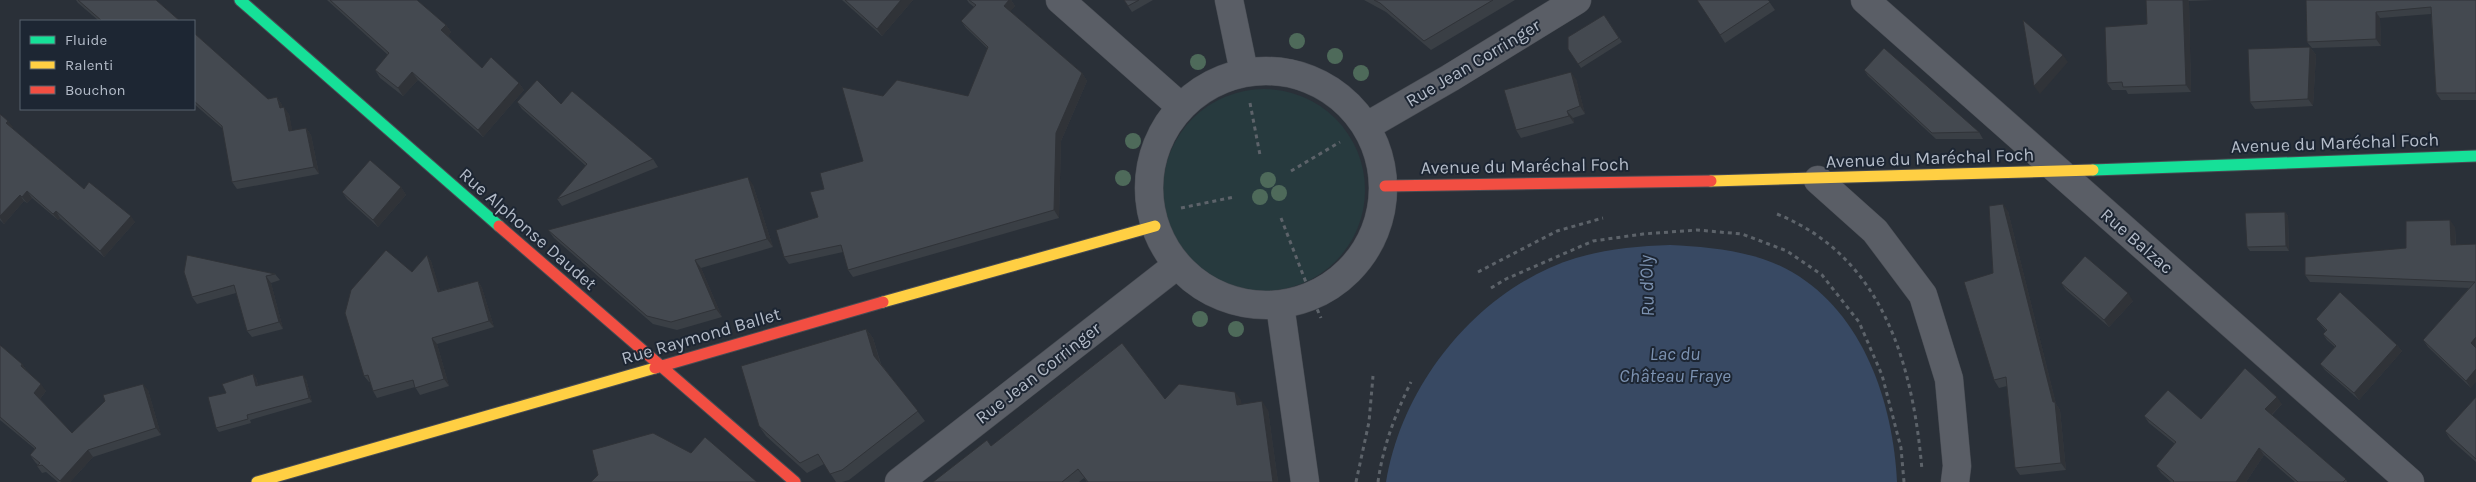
<svg xmlns="http://www.w3.org/2000/svg" width="2476" height="482" viewBox="0 0 2476 482" font-family="Karla,sans-serif">
	<rect width="100%" height="100%" fill="#2a3038"/>
	<path fill="#273a3e" d="M1163 190a101 101 0 1 1 202 0a101 101 0 1 1-202 0Z"/>
	<path fill="#384963" d="M1670 245C1710 247 1756 251 1792 272 1864 314 1893 403 1897 482H1386C1402 383 1479 288 1576 258 1606 249 1638 246 1670 245Z"/>
	<g fill="none" stroke-linecap="round" stroke-linejoin="round">
		<g stroke="#484c53" stroke-width="29">
			<path id="street" d="M1060 0 1181 107
				M1229 0 1244 72
				M1865 0 2410 482
				M1149 188a117 117 0 1 1 234 0a117 117 0 1 1-234 0Z
				M1367 126 1450 78 1577 0
				M1818 180 1875 231 1923 295 1949 379 1957 466 1955 482
				M1280 305 1305 482
				M899 482 1177 265"/>
		</g>
		<g stroke="#484c53" stroke-width="13">
			<path id="fast" d="M240 0 499 226
				M2093 170 2476 156"/>
		</g>
		<g stroke="#484c53" stroke-width="13">
			<path id="slow" d="M1711 181 2093 170
				M883 302 1155 226
				M257 482 655 368"/>
		</g>
		<g stroke="#484c53" stroke-width="13">
			<path id="jam" d="M1385 186 1711 181
				M499 226 795 482
				M655 368 883 302"/>
		</g>
		<path stroke="#5d636a" stroke-width="3" stroke-dasharray="4 4" stroke-linecap="butt" d="M1250 103 1260 155
			M1291 171 1340 142
			M1181 208 1234 197
			M1777 214C1884 257 1913 366 1922 470
			M1281 218 1307 285
			M1478 272 1557 231 1603 218
			M1491 288 1506 279 1593 241 1643 234 1697 230 1742 234 1787 251 1822 275 1859 322 1882 375 1901 448 1904 482
			M1314 302 1321 318
			M1356 482 1369 422 1373 376
			M1378 482C1383 446 1395 415 1411 382"/>
		<use href="#street" stroke="#5a5e66" stroke-width="28"/>
		<use href="#fast" stroke="#16e098" stroke-width="11"/>
		<use href="#slow" stroke="#ffcf43" stroke-width="11"/>
		<use href="#jam" stroke="#f24e42" stroke-width="11"/>
	</g>
	<g fill="#4e6a5a">
		<circle cx="1297" cy="41" r="8"/>
		<circle cx="1335" cy="56" r="8"/>
		<circle cx="1198" cy="62" r="8"/>
		<circle cx="1361" cy="73" r="8"/>
		<circle cx="1133" cy="141" r="8"/>
		<circle cx="1123" cy="178" r="8"/>
		<circle cx="1268" cy="180" r="8"/>
		<circle cx="1279" cy="193" r="8"/>
		<circle cx="1260" cy="197" r="8"/>
		<circle cx="1200" cy="319" r="8"/>
		<circle cx="1236" cy="329" r="8"/>
	</g>
	<path fill="#3a3f45" d="M76 0H156L180 21H99L78 3Z
		M327 0H417L446 25 451 32 448 36 482 68 519 83 524 90 483 137 418 80 403 96 380 78 375 70 388 55Z
		M842 0H913L882 36Z
		M967 0H1011L1015 6 1010 11 1082 73 1087 81 1061 141 1059 218 853 277 848 270 843 252 789 264 784 257 818 217 824 189 863 161 968 96 988 49 966 28 961 21 974 7 969 3Z
		M1124 0H1153L1132 12Z
		M1364 0H1515L1431 50 1386 12Z
		M1768 0 1775 10 1725 43 1720 35Z
		M2146 0H2215L2189 1 2191 92 2128 94 2126 90H2112L2107 83 2147 24Z
		M2306 0H2476V100H2441L2436 93 2431 14 2380 18 2381 46 2312 48 2307 42Z
		M1604 15 1622 42 1581 68 1568 49Z
		M194 33 268 99 277 97 282 105V107L289 114 292 131 306 128 311 135 319 174 237 189 232 182 223 129 194 104Z
		M2310 47 2316 55 2313 106 2255 109 2250 102Z
		M1864 70 1979 132 1983 139H1936L1868 76Z
		M1576 79 1585 114 1573 118 1574 123 1521 138 1516 130Z
		M517 102 561 104 653 159 658 167 562 206 557 199 586 166 522 109Z
		M0 114 8 121 12 128 84 189 135 222 104 257 60 218 58 220 32 198 27 203 24 201 4 224 0 220Z
		M753 185 773 247 701 268 722 317 677 330 653 324 554 238 548 230Z
		M401 187 406 195 378 227 347 199 342 192Z
		M2008 211 2056 404 2060 410 2066 470 2020 475 2015 468 2007 386 1999 388 1994 380 1993 273Z
		M2285 212 2288 216 2289 251H2250L2247 247Z
		M2455 227 2456 245 2476 244 2471 388 2428 347 2423 340 2469 288 2310 282 2305 275 2406 248Z
		M427 255 431 261 440 291 478 281 482 288 494 327 437 344 449 386 420 395 415 387 377 398 373 391 370 382H369L364 376 412 272Z
		M275 274 280 280 271 283 283 329 252 337 247 331 236 293 197 304 192 297Z
		M2061 283 2133 301 2109 327 2066 290Z
		M2316 319 2397 345 2402 351 2359 400 2325 370 2320 364 2335 347 2327 340 2323 334 2326 331Z
		M866 329 873 338 881 364 925 421 849 480 842 482H836L824 464 807 473 766 436 759 426Z
		M0 345 22 364 27 371 46 391 40 399 72 433 148 390 161 435 93 457 70 482H58L46 472 42 473 37 466 38 465 35 462 30 455 35 449 0 420Z
		M253 374 256 378 258 385 306 379 312 402 250 420 251 423 219 432 216 428 226 393Z
		M2476 397V462L2450 439 2445 431Z
		M1165 399 1241 400V405L1268 410 1278 482H1087L1084 478 1079 482H933L991 446Z
		M2282 404 2272 415 2346 479 2347 482H2295L2264 455 2246 482H2171L2161 473 2156 466 2175 444 2149 423 2144 416 2201 419Z"/>
	<path fill="#303338" d="M901 0H913L882 36 877 29Z
		M1009 0H1011L1015 6 1009 13 1004 6Z
		M2183 0H2188L2189 1 2191 92 2186 85Z
		M2376 12 2380 18 2381 46 2376 39Z
		M446 25 451 32 447 38 441 30Z
		M2310 47 2316 55 2313 106 2308 99Z
		M2063 55 2068 62 2040 94 2034 86Z
		M412 72 418 80 403 96 398 88Z
		M1571 72 1576 79 1585 114 1580 106Z
		M1082 73 1087 81 1061 141 1059 218 1054 210 1056 133Z
		M519 83 524 90 483 137 478 130Z
		M277 97 282 105 285 115 280 108Z
		M284 107 289 114 294 139 289 131Z
		M1567 111 1573 118 1574 123 1569 116Z
		M8 121 13 127 11 129 6 123Z
		M306 128 311 135 319 174 314 167Z
		M748 177 753 185 773 247 767 239Z
		M401 187 406 195 378 227 373 220Z
		M27 191 32 198 27 203 22 197Z
		M20 195 24 201 4 224 0 218V216Z
		M2003 204 2008 211 2056 404 2060 410 2066 470 2061 463 2053 402Z
		M56 211 60 218 58 220 53 214Z
		M2285 212 2288 216 2289 251 2286 246Z
		M131 216 135 222 104 257 100 251Z
		M2450 220 2455 227 2456 251 2451 245Z
		M427 255 431 261 443 299 438 292Z
		M695 260 701 268 722 317 716 309Z
		M266 276 271 283 283 329 279 322Z
		M478 281 482 288 494 327 489 321Z
		M2128 293 2133 301 2109 327 2104 320Z
		M866 329 873 338 881 366 874 356Z
		M2476 337V349L2471 343Z
		M432 338 437 344 449 386 444 379Z
		M2397 345 2402 351 2359 400 2354 393Z
		M22 364 27 371 25 373 21 366Z
		M2476 369V382L2471 388 2466 381Z
		M253 374 256 378 259 390 256 386Z
		M303 375 306 379 312 402 309 398Z
		M41 384 46 391 39 400 34 393Z
		M143 384 148 390 161 435 156 428Z
		M1235 392 1241 400 1243 414 1237 405Z
		M2277 397 2282 404 2270 416 2265 409Z
		M1262 401 1268 410 1278 482H1273Z
		M2259 448 2264 455 2246 482H2236Z
		M88 450 93 457 70 482H61L60 481Z"/>
	<path fill="#444950" stroke="#303338" d="M78 0H156L180 21H102Z
		M330 0H417L446 25 441 30 482 68 491 57 519 83 478 130 412 72 398 88 375 70 389 53Z
		M845 0H901L877 29Z
		M969 0H1009L1004 6 1082 73 1056 133 1054 210 848 270 841 245 784 257 776 230 818 217 810 192 824 189 820 173 863 161 842 87 883 96 897 80 968 96 988 47 961 21 976 5Z
		M1124 0H1139L1128 6Z
		M1374 0H1493L1424 41 1380 3Z
		M1697 0H1768L1770 2 1720 35Z
		M2146 0H2183L2186 85 2123 87 2122 82 2107 83 2105 27 2147 24Z
		M2306 0H2476V93H2436L2431 7 2376 12V39L2307 42Z
		M1604 15 1619 38 1578 64 1568 49V37Z
		M2023 20 2063 55 2034 86Z
		M194 33 268 99 277 97 280 108 284 107 289 131 306 128 314 167 232 182 222 126 194 101Z
		M2310 47 2308 99 2250 102 2248 49Z
		M1884 48 1979 132 1932 133 1864 70Z
		M1571 72 1580 106 1567 111 1569 116 1516 130 1504 90Z
		M537 80 561 104 572 91 653 159 557 199 587 164 517 102Z
		M0 114 8 121 6 123 84 189 89 182 131 216 100 251 56 211 53 214 27 191 22 197 20 195 0 216Z
		M370 160 401 187 373 220 342 192Z
		M748 177 767 239 695 260 716 309 671 322 647 316 548 230Z
		M2003 204 2053 402H2055L2061 463 2015 468 2006 377 1994 380 1964 282 1993 273 1989 206Z
		M2285 212 2286 246 2247 247 2245 213Z
		M2450 220 2451 245 2476 244V337L2471 343 2476 348V369L2466 381 2423 340 2475 282 2305 275V257L2406 248V221Z
		M386 250 412 272 427 255 438 292 478 281 489 321 432 338 444 379 415 388 413 380 373 391 368 375 364 376 345 313 351 290Z
		M187 255 275 274 266 276 279 322 247 331 234 285 192 297 184 272Z
		M2085 256 2128 293 2104 320 2061 283Z
		M2340 292 2397 345 2354 393 2320 364 2336 346 2323 334 2327 330 2316 319Z
		M866 329 874 356 918 411 842 470 830 474 818 454 800 463 759 426 741 366Z
		M1122 343 1165 399 1179 384 1235 392 1237 405 1262 401 1273 482H1088L1078 469 1062 482H933L987 440 991 446Z
		M0 345 22 364 21 366 41 384 34 393 72 433 105 401 103 395 143 384 156 428 88 450 60 481 42 465 37 466 40 463 30 455 36 448 0 417Z
		M2245 368 2277 397 2265 409 2346 479 2343 482H2298L2259 448 2236 482H2173L2174 481 2156 466 2176 442 2144 416 2168 390 2201 419Z
		M253 374 256 386 303 375 309 398 247 415 248 419 216 428 208 397 226 393 222 384Z
		M2476 397V459L2445 431Z
		M653 433 691 453 705 437 757 482H591L598 475 592 450Z"/>
	<g text-anchor="middle" stroke-width="4" stroke-linejoin="round" paint-order="stroke">
		<g font-size="18" fill="#b4bcc9" stroke="#1d2633">
			<text transform="translate(1473 63) rotate(-31)" y="6">Rue Jean Corringer</text>
			<text transform="translate(2335 143) rotate(-2)" y="6">Avenue du Maréchal Foch</text>
			<text transform="translate(1930 158) rotate(-2)" y="6">Avenue du Maréchal Foch</text>
			<text transform="translate(1525 166) rotate(-1)" y="6">Avenue du Maréchal Foch</text>
			<text transform="translate(528 229) rotate(41)" y="6">Rue Alphonse Daudet</text>
			<text transform="translate(2137 241) rotate(41)" y="6">Rue Balzac</text>
			<text transform="translate(701 336) rotate(-16)" y="6">Rue Raymond Ballet</text>
			<text transform="translate(1038 373) rotate(-38)" y="6">Rue Jean Corringer</text>
		</g>
		<g font-size="19" font-style="italic" fill="#7c92b1" stroke="#1d2633">
			<text transform="translate(1646 286) rotate(-92)" y="7">Ru d'Oly</text>
			<text x="1675" y="360">Lac du<tspan x="1675" dy="22">Château Fraye</tspan></text>
		</g>
	</g>
	<rect x="20" y="20" width="175" height="90" fill="#1d2633" stroke="#59626f"/>
	<rect x="30" y="36" width="25" height="8" fill="#16e098" stroke="#59626f"/>
	<text x="65" y="45" font-size="15" fill="#b4bcc9">Fluide</text>
	<rect x="30" y="61" width="25" height="8" fill="#ffcf43" stroke="#59626f"/>
	<text x="65" y="70" font-size="15" fill="#b4bcc9">Ralenti</text>
	<rect x="30" y="86" width="25" height="8" fill="#f24e42" stroke="#59626f"/>
	<text x="65" y="95" font-size="15" fill="#b4bcc9">Bouchon</text>
</svg>
